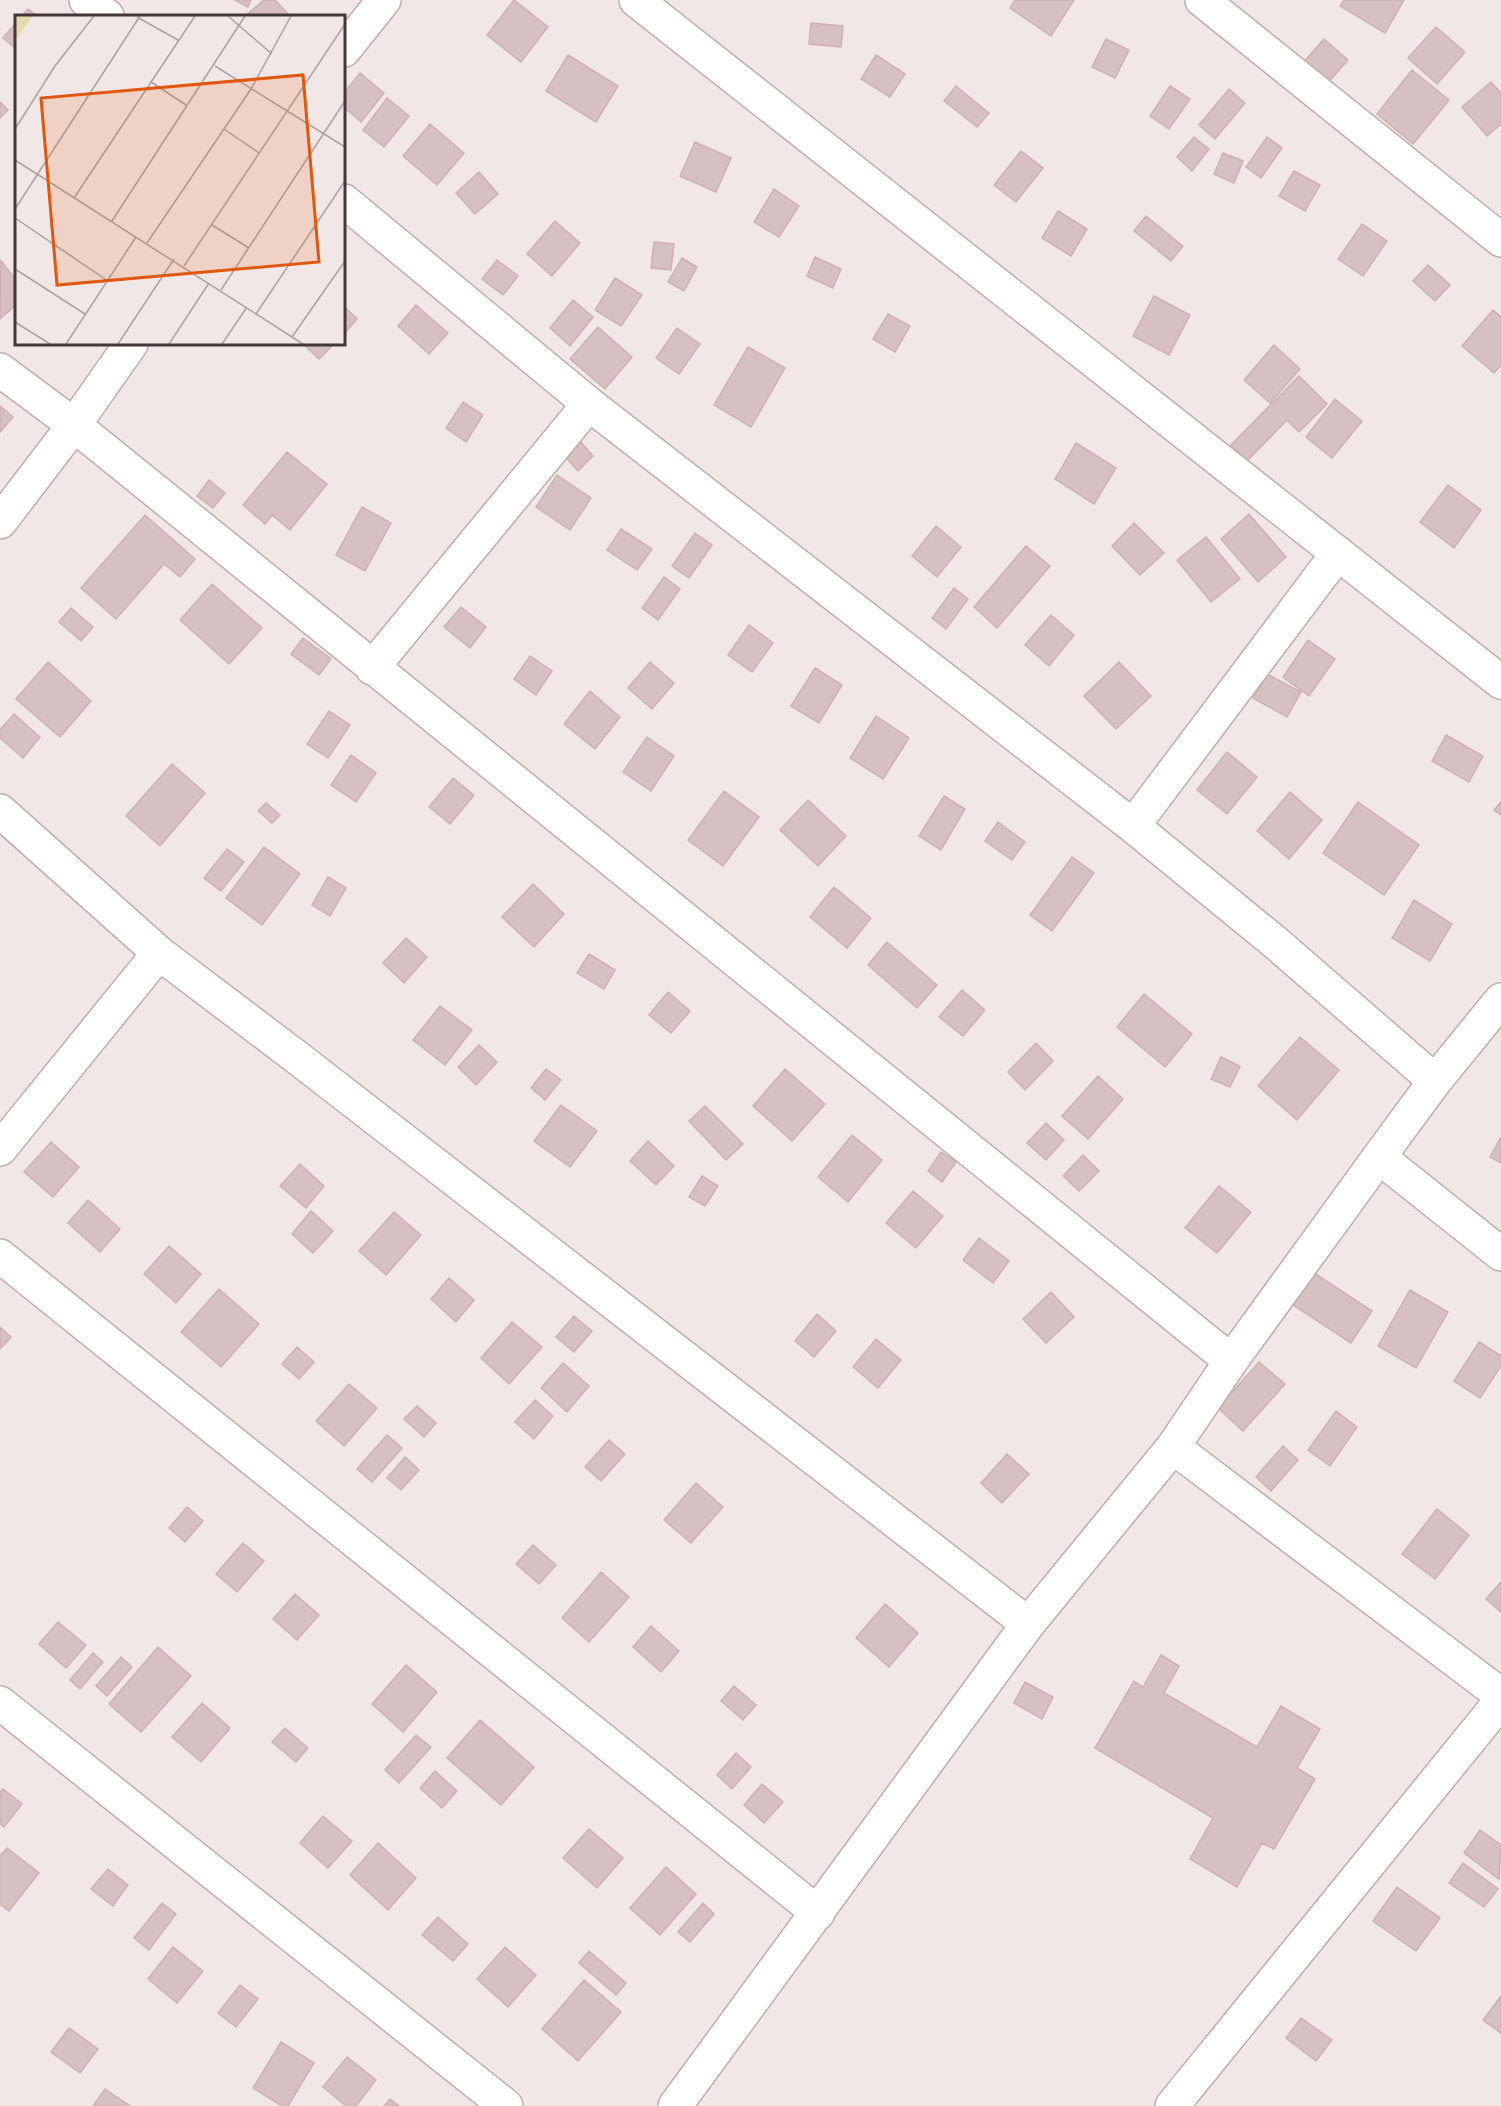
<svg xmlns="http://www.w3.org/2000/svg" width="1501" height="2106" viewBox="0 0 1501 2106" font-family="'Alegreya Sans',sans-serif">
	<rect width="100%" height="100%" fill="#f2e7e7"/>
	<path fill="#d6c0c1" stroke="#cdb1b2" stroke-width="1.5" d="M235 0H251L248 7Z
		M264 0H275L290 16H245Z
		M514 0 548 27 521 62 487 35Z
		M1015 0H1074L1051 36 1010 8Z
		M1344 0H1404L1385 33 1340 6Z
		M28 9 38 16H22Z
		M16 23V49L3 38Z
		M811 23 843 26 841 47 809 44Z
		M1436 27 1465 52 1437 84 1408 58Z
		M1106 39 1129 50 1115 78 1092 67Z
		M1324 39 1348 60 1326 85 1302 64Z
		M568 55 618 86 596 122 546 91Z
		M876 55 905 74 890 97 861 79Z
		M1412 70 1449 100 1413 144 1377 114Z
		M360 73 384 93 361 122 344 107V93Z
		M1491 82 1501 93V124L1487 136 1462 107Z
		M956 86 989 113 977 127 944 101Z
		M1170 86 1190 99 1169 129 1150 116Z
		M1229 89 1245 103 1215 139 1199 125Z
		M387 98 409 116 384 147 363 130Z
		M0 102 8 110 0 118Z
		M430 124 464 153 437 185 403 156Z
		M1194 137 1209 149 1192 171 1177 157Z
		M1267 137 1282 148 1261 178 1246 167Z
		M695 142 731 158 716 192 680 176Z
		M1021 151 1043 168 1016 202 994 185Z
		M1223 153 1243 161 1234 183 1214 174Z
		M1294 171 1320 185 1305 211 1279 196Z
		M479 172 498 194 475 214 456 193Z
		M774 189 799 206 779 237 754 222Z
		M1058 211 1087 229 1071 256 1042 238Z
		M1146 216 1183 246 1171 261 1134 231Z
		M555 221 580 243 552 276 527 254Z
		M1362 224 1387 241 1363 276 1338 259Z
		M654 242 674 244 671 270 651 268Z
		M815 257 841 269 833 288 807 276Z
		M682 258 697 267 684 291 668 282Z
		M497 260 518 276 503 295 482 279Z
		M1 261 16 280V305L0 319Z
		M1428 265 1450 285 1435 301 1413 281Z
		M615 278 642 295 621 326 595 310Z
		M1154 296 1190 315 1169 355 1133 336Z
		M573 300 593 317 570 346 550 328Z
		M416 305 448 333 429 354 398 326Z
		M344 306 357 319 344 334Z
		M1493 310 1501 317V365L1494 373 1462 346Z
		M888 314 910 326 895 352 873 339Z
		M598 327 632 357 605 389 570 359Z
		M677 328 700 344 679 374 656 358Z
		M303 344H334L319 359Z
		M1274 345 1300 369 1270 403 1244 380Z
		M748 347 785 368 751 427 714 405Z
		M1299 376 1327 404 1299 432 1287 420 1247 461 1231 445Z
		M1335 399 1362 421 1332 458 1306 437Z
		M463 402 483 415 466 442 446 428Z
		M0 406 13 417 0 432Z
		M577 438 593 456 578 471 561 452Z
		M1076 443 1116 468 1094 504 1055 479Z
		M287 452 327 484 290 530 272 515 265 524 243 505Z
		M557 475 591 498 570 530 536 507Z
		M209 480 225 493 213 508 197 496Z
		M1448 485 1481 510 1454 548 1420 522Z
		M362 507 391 523 365 571 336 555Z
		M1249 514 1286 557 1258 582 1221 539Z
		M145 515 195 559 180 577 164 564 116 619 81 588Z
		M1134 523 1164 553 1140 575 1112 546Z
		M936 526 961 547 937 577 912 556Z
		M621 529 652 549 637 570 607 550Z
		M695 533 712 545 689 578 672 566Z
		M1206 537 1240 579 1211 602 1177 560Z
		M1026 546 1050 566 997 628 974 607Z
		M664 577 680 589 658 620 642 608Z
		M212 584 262 628 229 664 180 620Z
		M954 588 968 599 946 629 932 618Z
		M461 607 486 627 470 648 444 627Z
		M71 608 93 627 81 641 59 622Z
		M1051 615 1074 635 1049 666 1025 645Z
		M749 625 773 643 752 672 728 655Z
		M303 638 331 659 319 675 291 654Z
		M1308 640 1335 659 1309 696 1283 677Z
		M530 656 552 671 536 695 514 679Z
		M48 662 91 701 60 737 16 699Z
		M650 662 674 683 652 709 628 688Z
		M1119 662 1151 696 1116 729 1084 696Z
		M815 668 842 685 819 723 791 706Z
		M1267 674 1301 692 1287 717 1253 698Z
		M590 691 620 717 595 749 564 724Z
		M329 711 350 725 328 758 307 744Z
		M14 714 40 737 23 758 0 738V730Z
		M876 716 909 738 883 779 850 758Z
		M1446 735 1483 756 1469 782 1432 761Z
		M647 737 674 756 651 791 623 772Z
		M1227 752 1257 777 1227 814 1197 790Z
		M351 755 376 773 356 802 331 785Z
		M172 764 205 793 160 846 126 816Z
		M453 778 474 795 450 824 429 807Z
		M724 791 759 817 723 866 688 840Z
		M1290 792 1322 820 1289 859 1257 831Z
		M944 796 965 809 941 850 919 836Z
		M808 800 846 836 818 866 780 830Z
		M1358 802 1419 845 1384 895 1323 853Z
		M1501 802V815L1494 810Z
		M266 803 280 815 272 823 258 811Z
		M998 822 1025 842 1012 860 985 841Z
		M264 847 300 874 262 925 226 898Z
		M227 849 244 862 221 891 204 878Z
		M1072 857 1094 873 1052 931 1030 915Z
		M328 877 346 888 330 916 312 905Z
		M533 884 564 914 534 947 502 917Z
		M834 887 871 918 847 948 810 917Z
		M1414 900 1452 924 1430 961 1392 938Z
		M406 938 427 957 404 983 383 963Z
		M887 942 937 985 917 1008 868 965Z
		M589 954 615 970 604 989 577 973Z
		M962 990 985 1010 963 1036 939 1017Z
		M668 992 690 1011 671 1033 649 1015Z
		M1144 994 1192 1034 1165 1067 1117 1027Z
		M440 1006 472 1030 445 1065 413 1040Z
		M1300 1037 1339 1070 1297 1120 1258 1086Z
		M1036 1043 1053 1061 1025 1090 1008 1072Z
		M479 1045 497 1062 476 1085 458 1067Z
		M1221 1057 1240 1066 1230 1087 1211 1079Z
		M546 1069 561 1080 545 1100 531 1088Z
		M785 1069 825 1104 792 1141 753 1106Z
		M1098 1076 1123 1099 1088 1139 1062 1116Z
		M561 1105 597 1131 570 1167 534 1141Z
		M705 1106 743 1144 726 1160 689 1121Z
		M1046 1123 1064 1140 1046 1160 1027 1143Z
		M852 1135 882 1160 848 1202 818 1177Z
		M1501 1137V1163L1490 1157Z
		M648 1141 674 1166 656 1185 630 1161Z
		M51 1142 79 1167 53 1197 24 1172Z
		M941 1152 956 1162 942 1182 928 1171Z
		M1083 1155 1099 1171 1079 1191 1063 1176Z
		M300 1164 324 1186 306 1208 280 1186Z
		M702 1176 718 1186 705 1206 689 1197Z
		M1219 1186 1251 1212 1217 1253 1185 1228Z
		M913 1191 943 1216 916 1248 886 1223Z
		M88 1200 120 1229 100 1252 68 1223Z
		M311 1211 333 1231 313 1253 292 1234Z
		M394 1212 421 1235 386 1275 359 1251Z
		M979 1238 1009 1261 993 1283 963 1260Z
		M169 1246 201 1274 176 1303 144 1274Z
		M1311 1271 1372 1311 1351 1343 1290 1303Z
		M449 1278 474 1300 456 1322 431 1299Z
		M219 1289 259 1324 221 1367 181 1332Z
		M1410 1290 1448 1312 1416 1368 1378 1346Z
		M1051 1292 1074 1317 1046 1343 1023 1319Z
		M817 1314 836 1331 814 1357 795 1341Z
		M574 1316 592 1331 574 1352 556 1337Z
		M512 1322 542 1347 509 1384 481 1358Z
		M0 1327 11 1337 0 1349Z
		M876 1339 901 1360 878 1388 853 1367Z
		M1479 1342 1501 1356V1366L1480 1398 1454 1381Z
		M297 1347 314 1362 299 1379 282 1364Z
		M1259 1362 1285 1384 1243 1431 1218 1408Z
		M563 1363 589 1386 567 1412 541 1388Z
		M349 1384 377 1408 344 1446 316 1421Z
		M535 1400 553 1416 534 1439 515 1422Z
		M417 1406 436 1423 424 1437 404 1419Z
		M1336 1411 1357 1427 1330 1466 1308 1450Z
		M387 1435 402 1448 372 1482 357 1469Z
		M609 1440 625 1454 601 1481 585 1467Z
		M1283 1446 1298 1460 1271 1491 1256 1477Z
		M1007 1454 1029 1474 1002 1503 981 1483Z
		M405 1457 419 1470 401 1490 387 1478Z
		M696 1483 723 1507 691 1543 664 1520Z
		M187 1507 203 1521 185 1542 169 1528Z
		M1437 1509 1469 1535 1435 1579 1402 1554Z
		M243 1543 264 1561 237 1592 216 1574Z
		M533 1545 556 1565 539 1584 516 1564Z
		M601 1572 629 1597 589 1642 562 1618Z
		M1501 1582V1612L1486 1599Z
		M295 1594 319 1615 297 1640 273 1619Z
		M885 1604 918 1633 889 1667 856 1638Z
		M58 1622 86 1645 66 1668 39 1644Z
		M651 1626 679 1651 661 1672 633 1647Z
		M158 1647 191 1676 141 1732 109 1704Z
		M93 1653 103 1662 80 1689 70 1680Z
		M1161 1655 1179 1666 1164 1693 1257 1747 1281 1706 1320 1729 1297 1768 1315 1779 1274 1849 1262 1843 1237 1887 1190 1859 1213 1818 1095 1748 1134 1681 1143 1687Z
		M121 1657 132 1667 107 1696 96 1686Z
		M406 1665 437 1692 403 1732 372 1704Z
		M1025 1682 1053 1697 1042 1719 1014 1703Z
		M734 1686 756 1705 743 1720 721 1701Z
		M202 1703 230 1728 201 1762 172 1737Z
		M480 1720 534 1767 501 1805 447 1758Z
		M285 1728 308 1748 296 1762 272 1742Z
		M416 1735 431 1747 399 1783 385 1770Z
		M736 1753 751 1767 732 1789 717 1775Z
		M435 1771 457 1791 442 1808 420 1788Z
		M762 1784 783 1802 764 1823 744 1805Z
		M3 1789 22 1804 4 1827 0 1824V1792Z
		M323 1816 352 1841 328 1868 300 1843Z
		M589 1829 623 1858 597 1888 563 1858Z
		M1480 1830 1501 1845 1499 1879 1464 1853Z
		M378 1843 416 1878 388 1910 350 1875Z
		M7 1848 39 1873 9 1911 0 1904V1856Z
		M1463 1863 1498 1889 1484 1907 1449 1883Z
		M666 1867 696 1894 660 1935 630 1908Z
		M108 1869 128 1885 113 1906 91 1889Z
		M1397 1887 1440 1918 1416 1951 1373 1921Z
		M162 1903 176 1914 149 1950 134 1938Z
		M703 1903 714 1914 690 1942 678 1932Z
		M438 1917 468 1944 453 1961 422 1935Z
		M173 1947 203 1971 177 2003 148 1979Z
		M505 1947 536 1975 508 2007 477 1979Z
		M589 1951 626 1983 616 1995 579 1963Z
		M584 1980 621 2012 578 2061 542 2029Z
		M240 1985 258 1999 236 2027 218 2013Z
		M1501 1996V2033L1483 2020Z
		M1301 2018 1332 2040 1316 2061 1286 2038Z
		M69 2028 98 2049 80 2073 51 2052Z
		M281 2042 314 2063 288 2106H282L253 2088Z
		M347 2057 376 2080 356 2106H346L323 2087Z
		M105 2089 130 2106H93Z
		M390 2099 399 2106H384Z"/>
	<g fill="none" stroke-linecap="round" stroke-linejoin="round">
		<g stroke="#c0adad" stroke-width="36">
			<path id="minor" d="M86 0 107 16
				M636 0 1501 682
				M1202 0 1501 240
				M344 50 384 0
				M344 201 589 404 1133 826 1276 943 1435 1081
				M0 370 74 425 1231 1361
				M0 522 74 425 131 344
				M372 668 589 404
				M0 811 159 953 299 1059 1028 1624
				M1133 826 1338 553
				M0 1149 159 953
				M1379 1157 1501 1254
				M0 1256 818 1913
				M1173 1447 1501 1695
				M0 1703 506 2106
				M675 2106 1028 1624 1173 1447 1231 1361 1379 1157 1435 1081 1501 1000
				M1172 2106 1501 1701"/>
		</g>
		<use href="#minor" stroke="#fff" stroke-width="33"/>
	</g>
	<g transform="translate(15 15)">
		<rect width="330" height="330" fill="#f2e7e7"/>
		<path d="M0 1H18L0 26Z" fill="#e4dab2"/>
		<path fill="none" stroke="#ada0a1" stroke-width="1.5" d="M213 1 257 39M122 2 163 25M200 51 330 132M136 67 171 90M0 114 40 51 79 1M209 114 244 138M0 145 288 329M59 183 180 1M0 194 125 1M0 203 93 266M97 206 230 1M197 210 234 233M132 228 236 74 276 1M169 251 330 9M0 254 70 299M206 275 330 86M241 299 330 166M0 307 35 329M277 322 330 246M51 329 121 222M103 329 159 244M154 329 194 268M207 329 232 292"/>
		<path fill="#e0570e" fill-opacity="0.15" stroke="#e0570e" stroke-width="3" d="M288 60 304 247 42 270 26 83Z"/>
		<rect width="330" height="330" fill="none" stroke="#453637" stroke-width="3"/>
	</g>
</svg>
